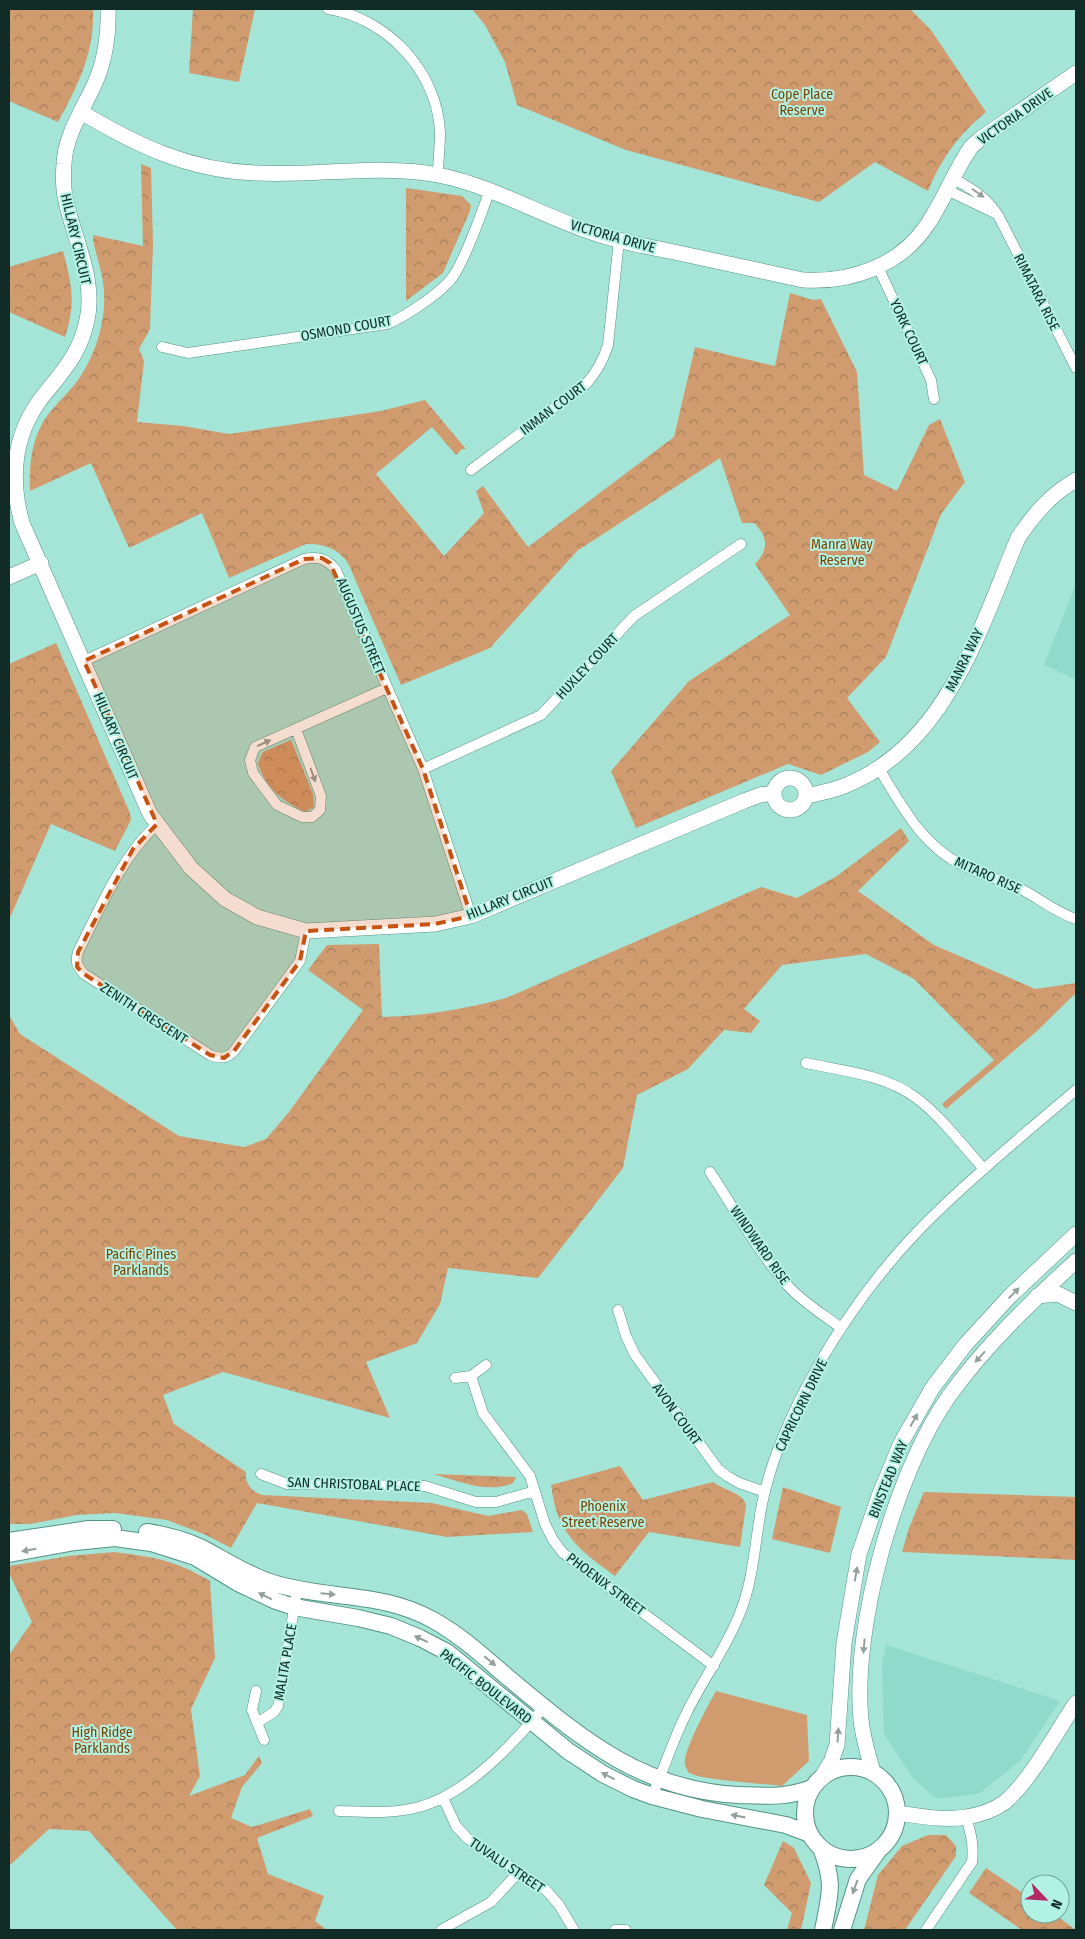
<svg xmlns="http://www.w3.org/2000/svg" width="1085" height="1939" viewBox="0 0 1085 1939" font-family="'Fira Sans Condensed',sans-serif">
	<defs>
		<pattern id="forest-crowns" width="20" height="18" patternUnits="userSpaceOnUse" patternTransform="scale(1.25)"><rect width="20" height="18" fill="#d09b6f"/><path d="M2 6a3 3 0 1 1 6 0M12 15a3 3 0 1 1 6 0" fill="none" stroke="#a77f5b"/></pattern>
	</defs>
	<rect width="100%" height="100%" fill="#a5e5d7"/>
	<path fill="#8fdacb" d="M1076 584V679L1044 665Z
		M886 1645 974 1673 1060 1701 1021 1760 980 1793 940 1799 933 1796 913 1778 884 1734 882 1666Z"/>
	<path fill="url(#forest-crowns)" d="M9 9H93C95 52 78 86 58 122L9 101Z
		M193 9H255L239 82 189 73Z
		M472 9H910L931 30 986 112C959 134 941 159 928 191L875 162 819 202 626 150 517 105 505 62 485 25Z
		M141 164 151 168 153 245 150 329 139 349 144 361 137 422 183 426 229 434 381 411 425 400 466 449H462L456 455 432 427 376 474 444 556 484 513 476 491 483 486 528 547 674 437 695 347 775 366 790 293 813 300 821 299 857 372 864 475 897 491 929 425 940 419 965 482 941 514 886 657 847 698 880 742 868 752 821 775 788 764 636 828 611 771 689 681 790 615 755 564C769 550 768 536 754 523H742L720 458 577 551 490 648 401 685 348 563C339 549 323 543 306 544L229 578 202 513 129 548 91 463 30 491C29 462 32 435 50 412 59 401 70 391 78 380 97 353 108 315 103 282 101 268 96 254 93 241V235L143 246Z
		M406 188 462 196 471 205 470 211 443 273 406 301Z
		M63 251C72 285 76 303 65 337L9 312V267Z
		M56 643 130 813 131 820 115 851 51 824 9 920V664Z
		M291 740 313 794 314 807 305 812C282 800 266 789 258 763L263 752Z
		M901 828 909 841 858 891 934 945 1035 989 1076 983V993L1037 1031 946 1109 942 1104 994 1060 914 979 866 954 782 965 744 1009 760 1021 751 1033 724 1030 688 1069 637 1095 623 1168 538 1278 448 1268 440 1304 417 1343 366 1362 390 1418 223 1372 163 1395 174 1424 246 1472C244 1483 252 1492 262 1495L432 1503 488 1516 522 1510 527 1514 533 1532 447 1537 257 1503 231 1548 206 1535 167 1520 115 1513 77 1515 30 1524H9V1015L20 1034 179 1136 244 1147 266 1139 289 1112 363 1010 308 970 327 945 379 944 382 1017C425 1016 465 1009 506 998L761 887 797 898 837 876Z
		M620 1466 643 1500 713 1482C723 1490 745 1493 746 1506L740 1547 649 1532 615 1576C593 1560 571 1545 560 1520 555 1510 553 1497 551 1485Z
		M433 1474 516 1477 513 1483C487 1494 459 1481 433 1474Z
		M783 1487 841 1507 830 1553 772 1539Z
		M924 1492 1076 1497V1560L902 1552 909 1528Z
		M114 1552C153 1557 175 1560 210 1581L215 1658 191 1709 200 1776 189 1796 245 1775 259 1756 262 1763 242 1787 231 1818 252 1827 310 1809 313 1816 257 1838 268 1874 324 1896 315 1921 327 1930H177L89 1831 49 1829 9 1866V1655L32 1622 9 1573V1566L69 1556Z
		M928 1835H946L956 1846V1856L905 1930H864L878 1875 902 1846Z
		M783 1841 794 1848 811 1883 801 1930H787L792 1913 764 1885Z
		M986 1868 1030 1898V1914H1054L1076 1930H1022L969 1893Z"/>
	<path fill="#d09b6f" d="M716 1691 807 1715 809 1761 782 1786C767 1784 697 1780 688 1772 688 1771 685 1765 685 1765 682 1752 709 1704 716 1691Z"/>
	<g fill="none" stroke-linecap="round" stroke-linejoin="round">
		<g stroke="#539286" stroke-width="11">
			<path id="street" d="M328 9C387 18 438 72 440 133 440 147 438 161 438 175
				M953 178C973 190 984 195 998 215L1076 368
				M947 190 997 214
				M878 267 931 380 934 399
				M162 347 188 353 387 324C405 317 444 291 454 275 468 253 480 216 490 190
				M471 470 586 384C597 372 603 361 608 345L619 240
				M84 661 304 559C319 556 327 559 336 570L423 769 471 916
				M296 729 321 796 320 810 312 817H302L277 805 253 773 250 760 255 747 387 688
				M878 767C901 804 921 845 962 865 980 875 1000 879 1019 888 1039 898 1055 912 1076 919
				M423 769 541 715 634 616 741 544
				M157 824C120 859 100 908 78 952 75 962 77 966 84 974L210 1055C220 1059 227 1059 234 1051L300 961 306 931
				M806 1063C842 1071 883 1074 915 1097 941 1116 962 1145 984 1169
				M710 1172C735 1210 759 1254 789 1287 804 1303 824 1315 841 1328
				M618 1310 626 1336 635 1355 718 1469 727 1476 739 1483 765 1492
				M471 1376 483 1413 530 1476 545 1524 553 1540 563 1553 714 1666
				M455 1378 471 1376 486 1365
				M261 1474 287 1484 425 1486 476 1502H496L535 1491
				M256 1691 252 1710 264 1740
				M257 1723 274 1712 278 1706 297 1590
				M652 1796C664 1769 673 1740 686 1714 703 1679 726 1649 740 1613 752 1583 754 1553 759 1522 762 1498 769 1474 777 1452 809 1367 870 1276 936 1213 980 1170 1029 1130 1076 1090
				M443 1798 456 1826 467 1838 546 1890 559 1905 574 1930
				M339 1811C365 1812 393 1814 419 1807 467 1794 513 1744 544 1707
				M441 1930 491 1902 519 1872
				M615 1930H626
				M926 1930 972 1862C974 1846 971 1833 966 1817"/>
		</g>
		<g stroke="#539286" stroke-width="16">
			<path id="secondary" d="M108 9C109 33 105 61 95 83 84 108 65 135 64 164 63 176 63 189 66 201 74 239 96 280 87 320 80 355 61 373 40 400 13 437 10 479 22 523L150 814 191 868 225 899 257 917 306 931 435 924 471 916 744 801 760 795 774 793
				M81 112C138 146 190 171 257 173 317 176 379 164 438 175 494 186 543 217 597 234 622 242 648 247 674 252 717 261 760 271 803 280 850 283 900 266 927 225 944 200 954 172 971 147L980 139 1076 73
				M9 577 41 563
				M774 794a16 16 0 1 1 32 0a16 16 0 1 1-32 0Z
				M807 796C819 793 832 791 844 786 946 746 979 631 1018 538 1034 514 1051 494 1076 480
				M1037 1296 1058 1294 1076 1303
				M873 1772C868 1755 863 1738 861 1720 852 1627 895 1473 949 1396 985 1346 1031 1302 1076 1261
				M820 1780 831 1762 837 1745 844 1643 859 1554 879 1496 901 1443 933 1387 965 1345 1010 1296 1076 1234
				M897 1813C920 1816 944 1821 966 1817 979 1815 994 1810 1005 1802 1030 1781 1057 1731 1076 1703"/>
		</g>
		<g stroke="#539286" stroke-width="18">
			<path id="primary" d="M147 1532C166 1535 185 1540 202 1548 225 1560 247 1575 273 1583 327 1600 381 1591 433 1620 460 1635 482 1655 505 1675 577 1735 639 1790 738 1795 766 1796 786 1798 812 1788
				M9 1541 89 1529H113
				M9 1554 75 1542 115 1538 151 1543 195 1557 238 1583 276 1601 294 1607 358 1618 391 1626 420 1638 447 1652 568 1751 603 1774 633 1789 652 1796 702 1809 786 1825 810 1834
				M805 1813a46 46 0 1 1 92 0a46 46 0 1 1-92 0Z
				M821 1848C835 1884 830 1894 823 1930
				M842 1930 858 1879 878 1851"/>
		</g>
		<use href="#street" stroke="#fff" stroke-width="10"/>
		<use href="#secondary" stroke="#fff" stroke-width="15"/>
		<use href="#primary" stroke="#fff" stroke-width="16"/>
	</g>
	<defs><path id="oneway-solid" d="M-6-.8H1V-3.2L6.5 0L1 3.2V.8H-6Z" transform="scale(1.25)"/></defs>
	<g fill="#94a09d">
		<use href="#oneway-solid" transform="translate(978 193) rotate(35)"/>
		<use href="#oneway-solid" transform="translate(264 743) rotate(-24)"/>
		<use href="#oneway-solid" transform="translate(313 775) rotate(70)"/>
		<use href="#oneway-solid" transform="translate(1014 1293) rotate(-45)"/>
		<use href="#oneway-solid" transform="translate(980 1357) rotate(132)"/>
		<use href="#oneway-solid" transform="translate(914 1420) rotate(-61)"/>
		<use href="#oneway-solid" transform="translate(29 1550) rotate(170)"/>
		<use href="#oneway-solid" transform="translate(856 1574) rotate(-80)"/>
		<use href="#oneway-solid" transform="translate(328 1594) rotate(5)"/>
		<use href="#oneway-solid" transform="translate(265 1596) rotate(-154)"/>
		<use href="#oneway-solid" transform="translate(421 1639) rotate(-155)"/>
		<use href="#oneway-solid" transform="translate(864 1646) rotate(95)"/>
		<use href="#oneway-solid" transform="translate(490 1661) rotate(40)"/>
		<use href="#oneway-solid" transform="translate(838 1735) rotate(-86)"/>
		<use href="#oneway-solid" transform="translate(608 1776) rotate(-153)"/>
		<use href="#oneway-solid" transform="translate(738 1816) rotate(-169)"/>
		<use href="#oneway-solid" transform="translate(855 1887) rotate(110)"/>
	</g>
	<path fill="#c85210" fill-opacity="0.2" stroke="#c85210" stroke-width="4" stroke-dasharray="10 6" stroke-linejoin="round" d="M322 558 330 563 423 769 471 916 435 924 306 931 300 961 234 1051 224 1058 210 1055 84 974 77 967 78 952 133 849 157 824 84 661 304 559Z"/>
	<g text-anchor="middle" stroke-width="4" stroke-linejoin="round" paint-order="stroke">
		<g font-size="14" fill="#7c4300" stroke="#b2f2e4">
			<text x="802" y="99">Cope Place<tspan x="802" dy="16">Reserve</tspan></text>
			<text x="842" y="549">Manra Way<tspan x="842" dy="16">Reserve</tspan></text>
			<text x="141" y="1259">Pacific Pines<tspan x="141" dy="16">Parklands</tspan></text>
			<text x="603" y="1511">Phoenix<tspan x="603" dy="16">Street Reserve</tspan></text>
			<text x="102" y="1737">High Ridge<tspan x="102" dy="16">Parklands</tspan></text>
		</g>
		<g font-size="14" fill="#112b26" stroke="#b2f2e4">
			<text transform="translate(1015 116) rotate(-35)" y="5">VICTORIA DRIVE</text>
			<text transform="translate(613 236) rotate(16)" y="5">VICTORIA DRIVE</text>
			<text transform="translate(76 239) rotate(77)" y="5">HILLARY CIRCUIT</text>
			<text transform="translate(1037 292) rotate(63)" y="5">RIMATARA RISE</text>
			<text transform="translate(346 328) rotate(-10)" y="5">OSMOND COURT</text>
			<text transform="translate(909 332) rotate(65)" y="5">YORK COURT</text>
			<text transform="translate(553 408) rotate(-37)" y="5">INMAN COURT</text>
			<text transform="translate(361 626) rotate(67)" y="5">AUGUSTUS STREET</text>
			<text transform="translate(964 660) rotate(-64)" y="5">MANRA WAY</text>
			<text transform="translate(587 666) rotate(-47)" y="5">HUXLEY COURT</text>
			<text transform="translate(116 736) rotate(67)" y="5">HILLARY CIRCUIT</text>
			<text transform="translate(988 875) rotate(24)" y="5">MITARO RISE</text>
			<text transform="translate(510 898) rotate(-22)" y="5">HILLARY CIRCUIT</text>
			<text transform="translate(144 1013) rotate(33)" y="5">ZENITH CRESCENT</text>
			<text transform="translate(760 1245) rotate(55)" y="5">WINDWARD RISE</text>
			<text transform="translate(801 1405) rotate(-64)" y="5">CAPRICORN DRIVE</text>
			<text transform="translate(677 1414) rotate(54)" y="5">AVON COURT</text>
			<text transform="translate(888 1479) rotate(-68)" y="5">BINSTEAD WAY</text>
			<text transform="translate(354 1484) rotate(2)" y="5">SAN CHRISTOBAL PLACE</text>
			<text transform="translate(606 1584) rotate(37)" y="5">PHOENIX STREET</text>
			<text transform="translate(285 1662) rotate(-80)" y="5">MALITA PLACE</text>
			<text transform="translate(486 1686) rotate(38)" y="5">PACIFIC BOULEVARD</text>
			<text transform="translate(507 1865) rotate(34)" y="5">TUVALU STREET</text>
		</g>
	</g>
	<rect width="1085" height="1939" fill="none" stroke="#112b26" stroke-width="20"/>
	<g transform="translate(1045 1899) rotate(115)"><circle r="24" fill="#b2f2e4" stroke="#72a298"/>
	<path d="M0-4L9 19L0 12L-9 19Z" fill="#b42965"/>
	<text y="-8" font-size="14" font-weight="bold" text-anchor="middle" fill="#112b26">N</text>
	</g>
</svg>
